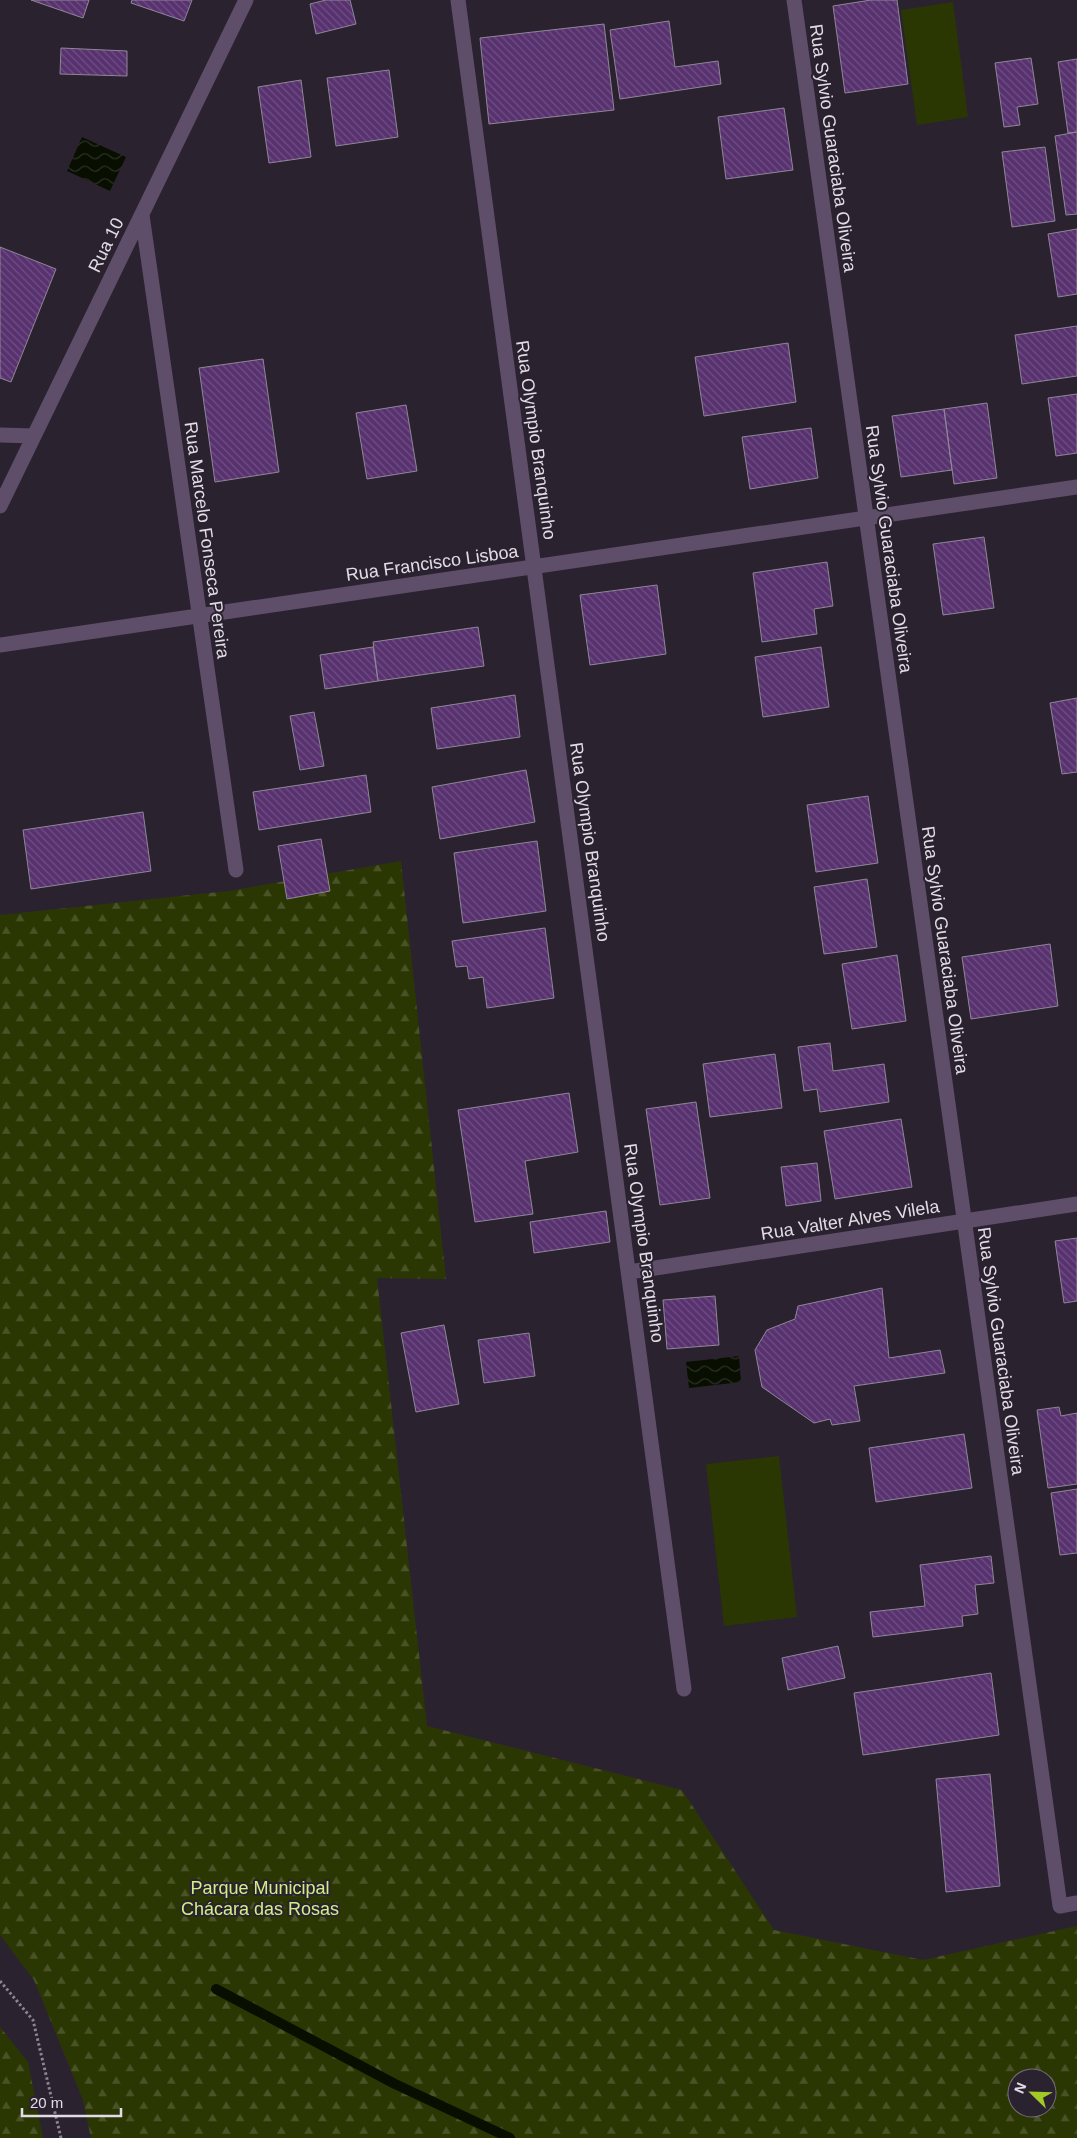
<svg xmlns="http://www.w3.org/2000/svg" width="1077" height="2138" viewBox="0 0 1077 2138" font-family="Helvetica,sans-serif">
	<defs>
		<pattern id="forest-firs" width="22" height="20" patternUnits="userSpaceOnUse" patternTransform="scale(1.25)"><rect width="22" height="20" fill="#2b3702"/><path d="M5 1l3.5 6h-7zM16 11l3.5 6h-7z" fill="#495327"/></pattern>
		<pattern id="water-waves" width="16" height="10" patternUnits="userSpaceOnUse" patternTransform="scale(1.25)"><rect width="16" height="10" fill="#080e00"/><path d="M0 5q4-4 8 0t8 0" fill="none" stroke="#2c3025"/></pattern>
		<pattern id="building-back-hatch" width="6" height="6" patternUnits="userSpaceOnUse" patternTransform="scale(1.25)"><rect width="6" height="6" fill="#58326f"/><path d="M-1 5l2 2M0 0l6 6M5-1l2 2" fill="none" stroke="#704f84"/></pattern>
	</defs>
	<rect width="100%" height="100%" fill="#2b2230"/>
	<path fill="#2b3702" d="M953 2 968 117 917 125 901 10Z
		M779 1456 797 1617 724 1626 706 1464Z"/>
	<path fill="url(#forest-firs)" fill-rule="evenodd" d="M401 861 446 1279 377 1278 427 1726 682 1790 774 1930 923 1960 1077 1926V2138H91L83 2100 34 1980 0 1935V915L228 891ZM1017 2078H1047V2108H1017Z
		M0 2027 28 2062 43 2138H0Z"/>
	<path fill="url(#water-waves)" d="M82 137 126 157 110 191 67 171Z
		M739 1356 741 1382 689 1388 686 1362Z"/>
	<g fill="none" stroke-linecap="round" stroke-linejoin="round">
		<path stroke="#080e00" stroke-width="10" d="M216 1989 395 2084 510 2138"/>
	</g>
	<path fill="url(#building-back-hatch)" stroke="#908698" d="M31 0H89L83 18Z
		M132 0H192L184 21 131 3Z
		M326 0H350L356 24 316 34 310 4Z
		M871 0H897L908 84 845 93 833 6Z
		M669 21 675 67 718 61 721 84 620 99 610 30Z
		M604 24 614 110 489 124 480 38Z
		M61 48 127 51V76L60 74Z
		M1031 58 1038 104 1017 107 1020 125 1004 127 995 63Z
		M1077 59V132L1068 133 1058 62Z
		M389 70 398 137 336 146 327 78Z
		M301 80 311 157 269 163 258 87Z
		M784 108 793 170 726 179 718 117Z
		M1077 132V214L1066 215 1055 136Z
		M1045 147 1055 221 1012 227 1002 152Z
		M1077 229V294L1058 297 1048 234Z
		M0 247 56 269 11 382 0 378Z
		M1077 326V376L1022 384 1015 335Z
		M788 343 796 402 704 416 695 357Z
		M263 359 279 472 215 482 199 368Z
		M1077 394V453L1056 456 1048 398Z
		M987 403 997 478 954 484 944 409Z
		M406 405 417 471 367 479 356 413Z
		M944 409 952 470 901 477 892 416Z
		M811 428 818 478 750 489 742 437Z
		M984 537 994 608 943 615 933 544Z
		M827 562 833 606 814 609 817 634 762 642 753 573Z
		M657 585 666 654 590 665 580 595Z
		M478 627 484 666 378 681 373 642Z
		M373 647 378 681 325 689 320 655Z
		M821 647 829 707 763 717 755 657Z
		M515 695 520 737 437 749 431 708Z
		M1077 698V772L1062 774 1050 703Z
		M314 712 324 766 300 770 290 716Z
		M526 770 535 822 440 839 432 787Z
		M366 775 371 812 259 830 253 792Z
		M868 796 878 863 816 872 807 805Z
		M143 812 151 871 31 889 23 830Z
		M321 839 330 891 287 899 278 846Z
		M537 841 546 911 463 923 454 853Z
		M867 879 877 947 824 954 814 887Z
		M545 928 554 998 487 1008 483 977 469 979 467 966 456 967 452 941Z
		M1050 944 1058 1006 971 1019 962 957Z
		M897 955 906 1021 852 1029 842 964Z
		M830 1043 833 1071 884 1064 889 1102 820 1112 817 1089 804 1091 798 1047Z
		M775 1054 782 1108 710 1117 703 1064Z
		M569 1093 578 1152 525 1161 533 1214 475 1222 458 1110Z
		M696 1102 710 1198 660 1205 646 1109Z
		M901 1119 912 1187 835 1199 824 1131Z
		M817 1163 821 1201 786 1206 781 1167Z
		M606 1211 610 1242 534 1253 530 1222Z
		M1077 1238V1301L1064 1303 1055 1241Z
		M882 1288 889 1358 940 1350 945 1373 854 1386 860 1421 832 1425 830 1419 814 1423 762 1387 755 1350 767 1330 795 1319 798 1306Z
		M715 1296 719 1345 667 1349 663 1300Z
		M444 1325 459 1404 416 1412 401 1333Z
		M529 1333 535 1376 484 1383 478 1340Z
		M1059 1407 1061 1416 1077 1413V1484L1048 1488 1037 1410Z
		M964 1434 972 1488 876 1502 869 1448Z
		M1077 1489V1553L1060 1555 1051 1493Z
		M991 1556 994 1583 975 1585 978 1614 962 1616 963 1626 873 1637 870 1612 925 1606 920 1565Z
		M838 1646 845 1678 788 1690 782 1658Z
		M991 1673 999 1735 863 1755 854 1693Z
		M990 1774 1000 1886 946 1892 936 1779Z"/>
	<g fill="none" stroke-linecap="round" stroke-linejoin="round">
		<path stroke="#8c8591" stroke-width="3" stroke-dasharray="2.5 2.5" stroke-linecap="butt" d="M0 1981 33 2020 61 2138"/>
		<path stroke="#5e4e69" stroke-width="15" d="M458 0 684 1689
			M794 0 1060 1906 1077 1903
			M142 215 236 870
			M0 435 34 436
			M0 506 246 0
			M0 645 1077 487
			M629 1272 1077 1204"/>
	</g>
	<g text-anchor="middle" stroke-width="4" stroke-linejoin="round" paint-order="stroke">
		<g font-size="18" fill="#e2dce6" stroke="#2b2230">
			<text transform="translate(833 148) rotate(82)" y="6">Rua Sylvio Guaraciaba Oliveira</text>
			<text transform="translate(106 245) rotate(-64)" y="6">Rua 10</text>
			<text transform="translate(536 440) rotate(82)" y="6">Rua Olympio Branquinho</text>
			<text transform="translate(207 540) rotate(82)" y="6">Rua Marcelo Fonseca Pereira</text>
			<text transform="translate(889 549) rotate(82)" y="6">Rua Sylvio Guaraciaba Oliveira</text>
			<text transform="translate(432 563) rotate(-8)" y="6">Rua Francisco Lisboa</text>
			<text transform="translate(590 842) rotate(82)" y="6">Rua Olympio Branquinho</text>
			<text transform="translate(945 950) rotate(82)" y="6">Rua Sylvio Guaraciaba Oliveira</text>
			<text transform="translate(850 1220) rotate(-9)" y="6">Rua Valter Alves Vilela</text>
			<text transform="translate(644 1243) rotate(82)" y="6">Rua Olympio Branquinho</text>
			<text transform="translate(1001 1351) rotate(82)" y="6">Rua Sylvio Guaraciaba Oliveira</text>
		</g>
		<g font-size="18" fill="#cfee85" stroke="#2b2230">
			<text x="260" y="1894">Parque Municipal<tspan x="260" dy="21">Chácara das Rosas</tspan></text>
		</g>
	</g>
	<g transform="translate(1032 2093) rotate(293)"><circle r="24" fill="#2b2230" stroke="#746c79"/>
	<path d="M0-4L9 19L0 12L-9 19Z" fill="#a3c926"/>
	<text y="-8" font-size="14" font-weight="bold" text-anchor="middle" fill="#e2dce6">N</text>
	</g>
	<path d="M22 2108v8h99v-8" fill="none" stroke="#e2dce6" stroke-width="2.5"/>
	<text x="30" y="2108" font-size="15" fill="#e2dce6" stroke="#2b2230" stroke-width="4" paint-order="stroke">20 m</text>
</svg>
